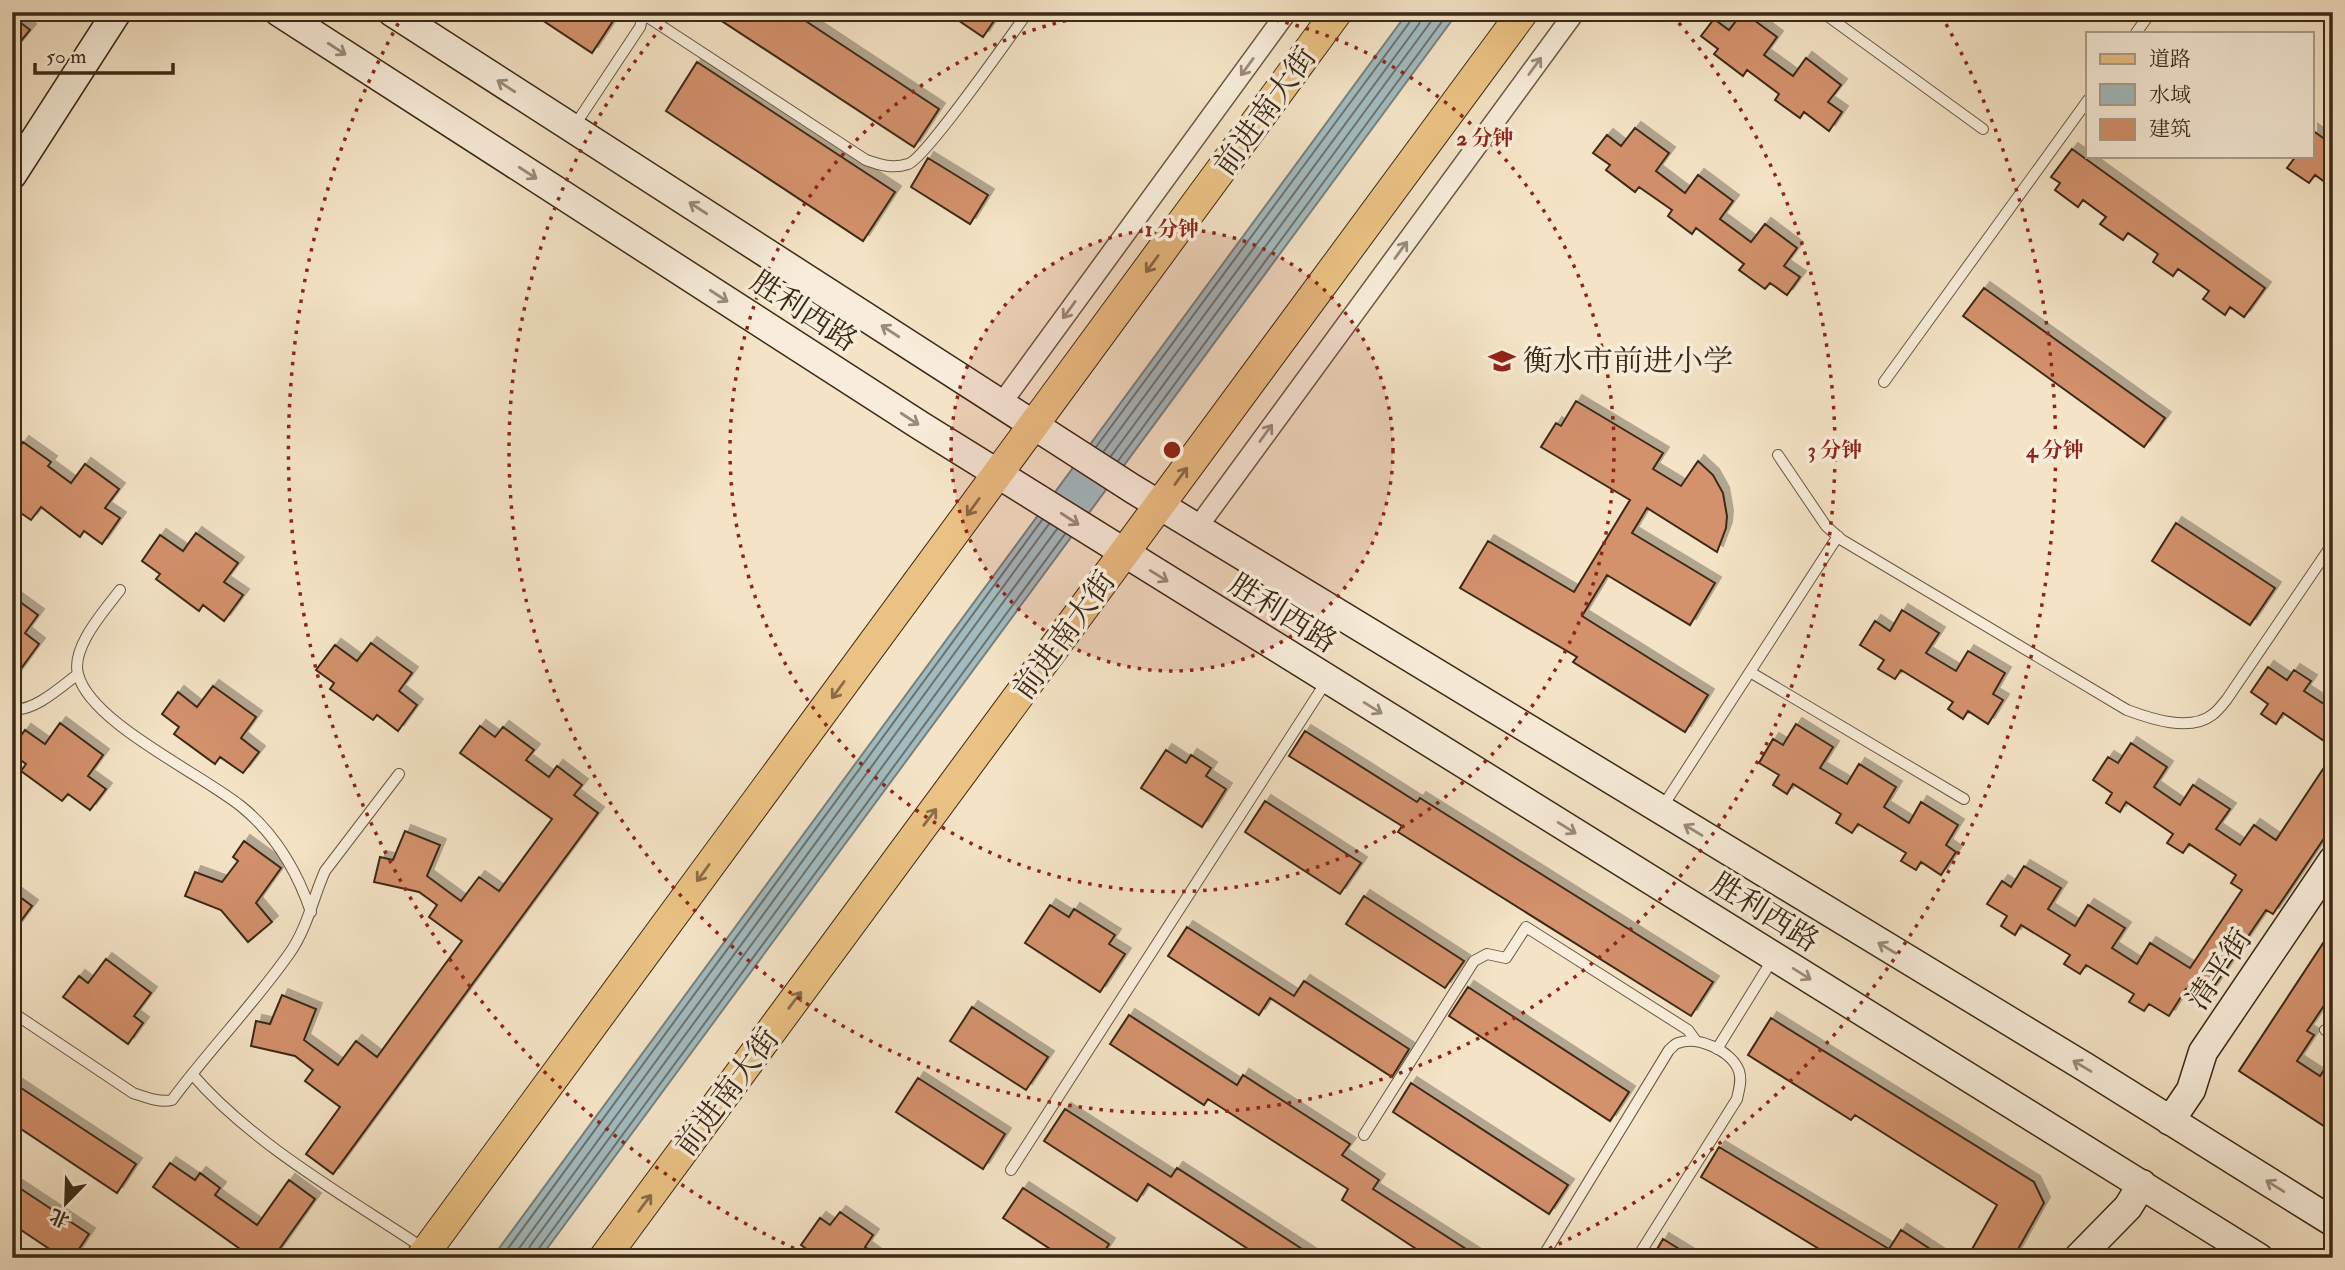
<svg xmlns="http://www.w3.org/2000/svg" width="2345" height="1270" viewBox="0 0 2345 1270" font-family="'IM FELL Double Pica','Noto Serif SC',serif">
	<defs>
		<filter id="shadow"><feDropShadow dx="6" dy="-6" stdDeviation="0" flood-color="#0004"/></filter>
	</defs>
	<rect width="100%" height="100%" fill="#f4e3c6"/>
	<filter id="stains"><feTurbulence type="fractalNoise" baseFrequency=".00286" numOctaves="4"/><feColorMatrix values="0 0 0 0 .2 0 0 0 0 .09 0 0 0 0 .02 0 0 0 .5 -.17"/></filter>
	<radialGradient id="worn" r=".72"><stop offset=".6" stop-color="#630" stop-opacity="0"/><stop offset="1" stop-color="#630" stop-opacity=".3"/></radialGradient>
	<path fill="#a1bbc0" stroke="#78817c" stroke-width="2" d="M1408 12H1458L540 1258H492Z"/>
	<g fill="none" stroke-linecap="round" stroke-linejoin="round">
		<path stroke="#6e726b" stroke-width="2" d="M1096 447 1412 19 1414 12
			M1104 451 1419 24 1422 12
			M1111 456 1438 12
			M1118 461 1449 12
			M501 1258 1042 520
			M512 1258 1049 524
			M526 1258 530 1246 1057 529
			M535 1258 537 1251 1065 534"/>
	</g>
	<path fill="#d3916c" stroke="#3b2916" stroke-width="2" filter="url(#shadow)" d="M530 12H606L615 18 592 53Z
		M708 12H792L939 109 914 147Z
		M946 12H1000L983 37Z
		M1743 12 1777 37 1764 55 1793 76 1806 58 1841 85 1828 102 1842 112 1829 131 1804 112 1800 118 1775 100 1779 94 1747 70 1743 76 1714 54 1718 49 1701 36 1714 19 1729 30Z
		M12 16 30 30 12 52Z
		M697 62 895 192 863 241 666 111Z
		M1635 128 1669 153 1656 171 1685 193 1698 175 1733 201 1720 219 1751 242 1765 224 1797 248 1784 266 1800 277 1787 295 1770 283 1765 289 1739 270 1744 264 1696 228 1692 234 1668 216 1672 210 1639 187 1635 192 1606 170 1610 165 1593 153 1607 135 1621 146Z
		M2312 130 2333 145V188L2315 175 2309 183 2287 168 2296 156H2312Z
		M2072 149 2265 288 2244 317 2230 307 2225 315 2203 299 2209 291 2178 269 2173 276 2153 262 2158 254 2128 233 2123 240 2100 224 2106 217 2083 200 2078 207 2055 190 2060 183 2051 177Z
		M928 158 988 195 970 224 911 187Z
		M1984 288 2165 418 2144 447 1963 316Z
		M1576 401 1663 453 1653 469 1681 486 1698 461 1713 475 1723 493 1727 516 1726 528 1717 552 1647 508 1632 533 1715 583 1690 625 1607 575 1582 616 1708 695 1685 732 1573 662 1577 657 1460 588 1488 541 1574 592 1630 500 1541 447 1556 423 1561 426Z
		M23 442 51 462 48 466 71 483 85 464 119 489 105 508 120 518 102 544 84 531 80 537 41 507 31 520 12 507V457Z
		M2176 523 2275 588 2250 625 2152 561Z
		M196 533 238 563 224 582 243 595 224 621 203 605 199 611 156 579 160 574 142 561 160 535 183 551Z
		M12 596 38 615 25 633 39 644 12 681Z
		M1902 610 1939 633 1926 653 1956 671 1968 651 2005 673 1993 694 2003 700 1988 724 1968 711 1963 719 1948 709 1953 702 1901 670 1895 679 1878 669 1884 660 1860 645 1875 621 1890 631Z
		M371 643 412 673 399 691 417 705 398 731 377 715 373 720 330 689 334 683 316 670 335 645 357 661Z
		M2268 667 2287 680 2294 670 2311 681 2304 691 2333 710V747L2283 713 2276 724 2261 714 2268 704 2251 692Z
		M213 686 256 717 241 738 259 752 243 773 220 757 215 764 174 734 179 727 162 714 178 692 197 707Z
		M60 723 103 755 88 776 106 789 90 810 68 794 62 801 21 771 26 764 12 754V748L25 730 45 744Z
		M1796 724 1833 747 1820 768 1847 784 1859 764 1896 787 1884 807 1909 823 1921 802 1958 825 1946 845 1956 852 1941 875 1921 862 1916 870 1901 861 1906 853 1858 824 1852 833 1836 823 1841 814 1793 784 1787 794 1773 785 1779 775 1759 763 1773 739 1783 745Z
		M480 726 495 737 503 727 534 750 526 760 549 777 557 766 582 785 574 795 598 813 333 1174 306 1154 340 1107 305 1081 313 1070 295 1056 251 1046 256 1021 270 1024 282 995 316 1009 304 1040 338 1065 356 1041 377 1057 462 941 429 917 437 905 419 892 374 882 380 857 393 860 405 831 440 845 427 876 461 901 479 877 499 891 552 819 460 753Z
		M1305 731 1417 802 1420 798 1713 982 1691 1016 1398 832 1402 826 1289 756Z
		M2131 743 2167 767 2154 787 2180 805 2193 785 2230 809 2216 829 2240 845 2254 825 2276 840 2333 754V825L2273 914 2266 910 2204 1001 2186 989 2169 1016 2149 1004 2144 1011 2129 1002 2134 994 2086 965 2080 974 2064 964 2070 955 2021 925 2015 935 2001 926 2007 916 1987 904 2002 881 2011 887 2024 866 2061 888 2048 909 2075 926 2088 905 2125 928 2112 948 2137 964 2150 943 2190 968 2242 890 2231 883 2236 875 2189 844 2183 853 2167 843 2173 834 2126 802 2120 812 2106 803 2112 793 2093 780 2108 757 2118 763Z
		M1166 750 1186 763 1191 755 1211 768 1206 776 1226 789 1202 827 1141 788Z
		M1265 801 1361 863 1340 894 1245 832Z
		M244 841 281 868 256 903 272 922 248 942 221 910 185 896 195 872 222 882 238 861 233 857Z
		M12 891 32 906 12 933Z
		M1364 896 1464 961 1445 988 1346 924Z
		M1050 905 1069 917 1074 909 1115 935 1109 944 1125 954 1100 992 1025 943Z
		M1187 927 1294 996 1304 981 1409 1049 1392 1077 1270 998 1259 1015 1168 956Z
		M2333 928V992L2307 1031 2314 1035 2297 1061 2320 1076 2333 1056V1132L2239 1071Z
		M106 959 151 993 134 1016 143 1023 128 1044 63 997 79 976 88 983Z
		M1468 987 1629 1092 1610 1121 1449 1016Z
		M972 1007 1048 1057 1026 1090 950 1041Z
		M1129 1015 1237 1085 1243 1075 1350 1144 1342 1155 1379 1180 1373 1189 1480 1258H1430L1342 1200 1348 1189 1208 1099 1204 1105 1110 1044Z
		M1771 1018 2034 1182 2044 1203 2013 1258H1967L1997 1205 1855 1115 1851 1120 1748 1055Z
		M918 1078 1005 1134 983 1169 896 1112Z
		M12 1082 136 1164 117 1193 12 1123Z
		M1411 1083 1568 1185 1549 1214 1393 1112Z
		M1065 1109 1171 1177 1177 1168 1316 1258H1262L1148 1184 1137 1201 1044 1141Z
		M1719 1147 1889 1249 1901 1230 1944 1258H1834L1701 1177Z
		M170 1163 195 1180 200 1173 220 1188 215 1195 257 1225 289 1180 315 1199 273 1258H233L240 1249 153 1187Z
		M12 1183 89 1234 73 1258H63L12 1224Z
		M1023 1188 1109 1244 1100 1258H1064L1003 1218Z
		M840 1212 873 1235 865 1247 880 1258H819L801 1245 820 1218 830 1225Z
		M1663 1239 1694 1258H1652Z"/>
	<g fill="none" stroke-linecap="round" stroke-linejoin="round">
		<g stroke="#695842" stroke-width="12">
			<path id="lane" d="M1822 12 1983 129
				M643 14 866 160C880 165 893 169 908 164 924 160 1012 34 1028 12
				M2136 33 2151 12
				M573 128 640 27 644 12
				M1884 382 2088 100
				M1778 455 1826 526 1842 540 2127 710C2151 719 2190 732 2212 715 2218 711 2223 704 2227 699L2333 543
				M120 590C105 610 71 647 78 674 90 723 202 774 242 807 276 835 297 871 311 912
				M1750 672 1964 799
				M12 709C33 713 62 686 78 674
				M1663 806 1838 536
				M12 1012 133 1093C145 1097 159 1103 172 1100 209 1050 253 1005 289 954 307 929 313 898 325 871L399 774
				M2325 1030 2333 1035
				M1717 1049 1774 957
				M192 1074C252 1144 347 1197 423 1248
				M1364 1135 1474 961 1487 954 1506 958 1526 927 1688 1030 1696 1041
				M1011 1170 1326 682
				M1542 1258 1669 1050C1672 1048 1674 1044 1678 1043 1697 1035 1732 1051 1739 1071 1742 1081 1739 1089 1737 1099L1637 1258"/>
		</g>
		<g stroke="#695842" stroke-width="22">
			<path id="street" d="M1001 404 1287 12
				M1197 528 1575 12"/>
		</g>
		<g stroke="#3b2916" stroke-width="31">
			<path id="secondary" d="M279 12 921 426 2259 1258
				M392 12 1133 489 2085 1067 2333 1222
				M12 175 117 12
				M2170 1121 2191 1090 2203 1052 2333 860
				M2078 1258 2128 1207 2142 1184"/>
		</g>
		<g stroke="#3b2916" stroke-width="32">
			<path id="primary" d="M421 1258 1337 12
				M604 1258 1523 12"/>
		</g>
		<use href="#lane" stroke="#f8edda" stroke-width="10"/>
		<use href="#street" stroke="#f8edda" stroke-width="19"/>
		<use href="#secondary" stroke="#f8edda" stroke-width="28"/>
		<use href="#primary" stroke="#eac283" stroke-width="30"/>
	</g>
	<defs><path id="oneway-shaft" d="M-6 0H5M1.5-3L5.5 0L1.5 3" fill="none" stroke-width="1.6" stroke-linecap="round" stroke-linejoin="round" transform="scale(1.75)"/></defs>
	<g stroke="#9a8b78">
		<use href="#oneway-shaft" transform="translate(337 49) rotate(33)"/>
		<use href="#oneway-shaft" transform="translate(1535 66) rotate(-54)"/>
		<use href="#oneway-shaft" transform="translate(1247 67) rotate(126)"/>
		<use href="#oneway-shaft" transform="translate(506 86) rotate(-147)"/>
		<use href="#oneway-shaft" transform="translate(528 173) rotate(33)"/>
		<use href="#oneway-shaft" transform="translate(698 208) rotate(-147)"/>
		<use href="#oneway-shaft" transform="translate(1401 250) rotate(-54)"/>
		<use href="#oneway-shaft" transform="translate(719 296) rotate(33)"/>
		<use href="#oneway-shaft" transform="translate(1069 310) rotate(126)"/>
		<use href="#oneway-shaft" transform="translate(890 331) rotate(-147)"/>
		<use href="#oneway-shaft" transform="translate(910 419) rotate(33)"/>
		<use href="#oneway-shaft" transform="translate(1266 433) rotate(-54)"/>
		<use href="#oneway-shaft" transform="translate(1070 519) rotate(33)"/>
		<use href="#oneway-shaft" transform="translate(1159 576) rotate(32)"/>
		<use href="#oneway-shaft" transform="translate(1373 708) rotate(32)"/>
		<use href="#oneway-shaft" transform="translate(1567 828) rotate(32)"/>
		<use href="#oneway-shaft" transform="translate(1693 830) rotate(-149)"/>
		<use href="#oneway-shaft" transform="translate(1887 948) rotate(-149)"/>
		<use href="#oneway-shaft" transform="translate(1802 974) rotate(32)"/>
		<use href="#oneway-shaft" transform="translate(2082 1066) rotate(-149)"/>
		<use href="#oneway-shaft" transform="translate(2275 1186) rotate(-148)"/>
	</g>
	<g stroke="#8a6e47">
		<use href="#oneway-shaft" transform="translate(1152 264) rotate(126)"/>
		<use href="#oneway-shaft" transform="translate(1181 476) rotate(-54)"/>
		<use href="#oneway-shaft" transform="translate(973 507) rotate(126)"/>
		<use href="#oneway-shaft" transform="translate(838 690) rotate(126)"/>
		<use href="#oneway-shaft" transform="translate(930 817) rotate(-53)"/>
		<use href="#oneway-shaft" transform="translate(703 873) rotate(126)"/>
		<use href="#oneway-shaft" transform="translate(795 1000) rotate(-53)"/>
		<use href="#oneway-shaft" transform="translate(645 1203) rotate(-53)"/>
	</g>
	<circle cx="1172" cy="450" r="221" fill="#8f2418" fill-opacity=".12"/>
	<g fill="none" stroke="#8f2418" stroke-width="3.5" stroke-dasharray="3.5 7">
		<circle cx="1172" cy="450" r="221"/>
		<path d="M1234 12A442 442 0 1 1 1110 12"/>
		<path d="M1672 15A663 663 0 1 1 672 15"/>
		<path d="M813 1257A883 883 0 0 1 403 15M1941 15A883 883 0 0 1 1531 1257"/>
	</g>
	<defs>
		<g id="school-bare" transform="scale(2.1)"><path d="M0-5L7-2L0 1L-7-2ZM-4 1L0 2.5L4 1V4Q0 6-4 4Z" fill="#8f2418" stroke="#f8edda" stroke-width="2.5" paint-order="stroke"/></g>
	</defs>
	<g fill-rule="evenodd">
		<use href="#school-bare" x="1502" y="361"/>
	</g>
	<g text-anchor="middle" stroke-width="7" stroke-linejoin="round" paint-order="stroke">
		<g font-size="30" fill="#3b2916" stroke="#f8edda">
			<text transform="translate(1265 111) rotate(-54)" y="10">前进南大街</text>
			<text transform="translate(804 311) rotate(33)" y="10">胜利西路</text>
			<text transform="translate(1283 613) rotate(32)" y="10">胜利西路</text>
			<text transform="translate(1064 635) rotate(-54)" y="10">前进南大街</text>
			<text transform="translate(1765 912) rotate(32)" y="10">胜利西路</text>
			<text transform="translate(2219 969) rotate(-56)" y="10">清平街</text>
			<text transform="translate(727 1092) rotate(-53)" y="10">前进南大街</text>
		</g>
		<g font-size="30" fill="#3b2916" stroke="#f8edda" text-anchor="start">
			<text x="1523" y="371">衡水市前进小学</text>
		</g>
	</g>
	<circle cx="1172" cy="450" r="10" fill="#8f2418" stroke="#f8edda" stroke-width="3.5"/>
	<g font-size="21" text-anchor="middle" font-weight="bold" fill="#8f2418" stroke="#f8edda" stroke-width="7" stroke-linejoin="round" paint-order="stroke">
		<text x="1485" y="145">2 分钟</text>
		<text x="1172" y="236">1 分钟</text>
		<text x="1835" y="457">3 分钟</text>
		<text x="2055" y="457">4 分钟</text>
	</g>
	<rect width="2345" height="1270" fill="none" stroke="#f4e3c6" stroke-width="42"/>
	<rect x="14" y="14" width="2317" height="1242" fill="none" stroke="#3b2916" stroke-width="3.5"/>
	<rect x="21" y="21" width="2303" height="1228" fill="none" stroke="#3b2916" stroke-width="2"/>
	<rect x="2086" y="32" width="228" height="126" fill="#f8edda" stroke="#ac9f8c" stroke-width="2"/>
	<rect x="2100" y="54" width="35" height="10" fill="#eac283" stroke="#ac9f8c" stroke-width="2"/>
	<text x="2149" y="66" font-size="21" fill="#3b2916">道路</text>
	<rect x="2100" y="84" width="35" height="21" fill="#a1bbc0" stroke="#ac9f8c" stroke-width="2"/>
	<text x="2149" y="102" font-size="21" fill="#3b2916">水域</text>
	<rect x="2100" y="119" width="35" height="21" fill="#d3916c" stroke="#ac9f8c" stroke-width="2"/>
	<text x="2149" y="136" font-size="21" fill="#3b2916">建筑</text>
	<g transform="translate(66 1203) rotate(203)" stroke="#f8edda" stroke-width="5" paint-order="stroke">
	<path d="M0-5L12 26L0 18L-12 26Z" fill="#3b2916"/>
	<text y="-10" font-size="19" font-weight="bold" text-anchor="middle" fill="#3b2916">北</text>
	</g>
	<path d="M35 63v10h138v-10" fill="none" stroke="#3b2916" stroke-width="3.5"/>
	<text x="46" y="63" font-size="21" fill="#3b2916" stroke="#f8edda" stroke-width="5" paint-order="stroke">50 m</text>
	<rect width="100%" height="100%" filter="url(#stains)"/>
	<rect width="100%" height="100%" fill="url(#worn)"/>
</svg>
